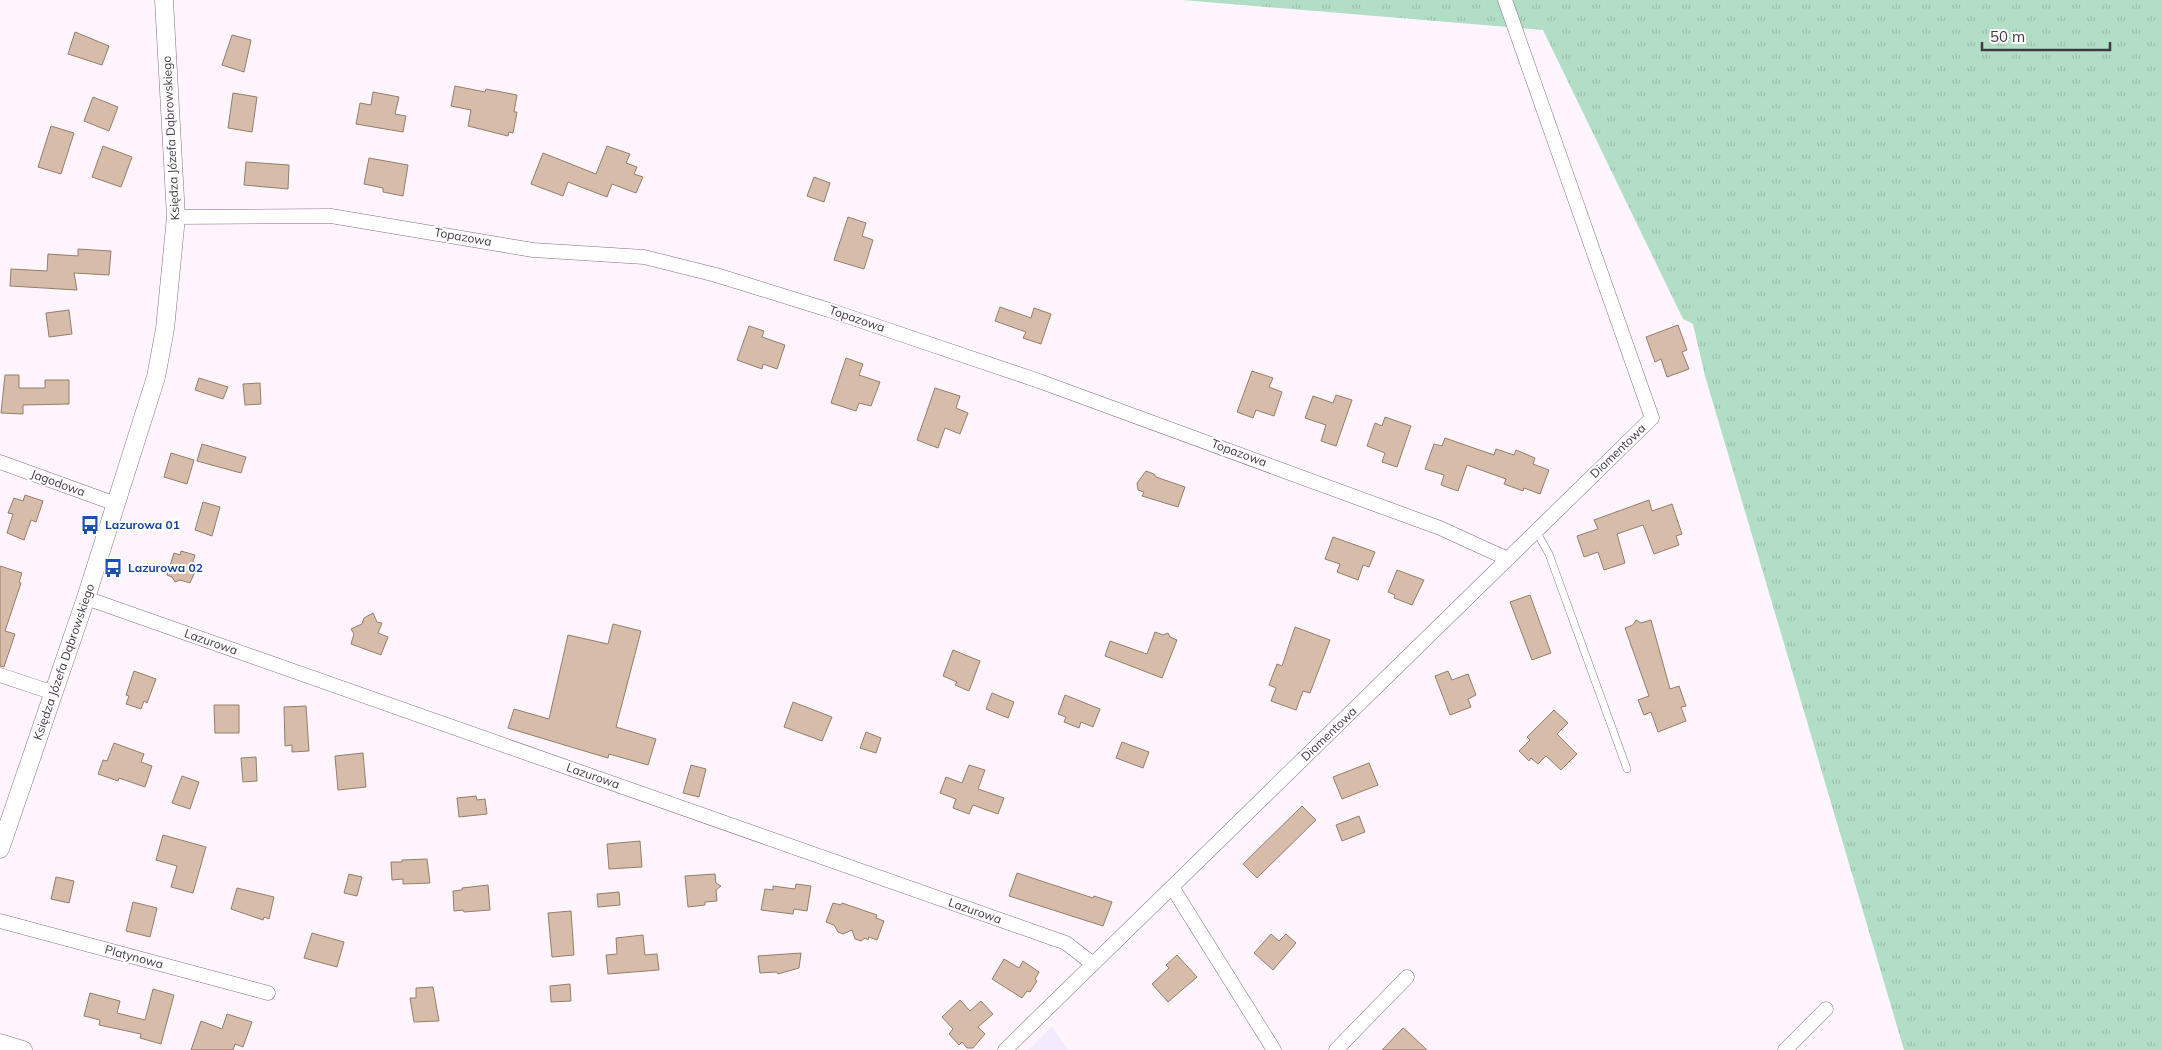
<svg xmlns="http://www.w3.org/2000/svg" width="2162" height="1050" viewBox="0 0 2162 1050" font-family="Mulish,sans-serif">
	<defs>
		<pattern id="grass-tufts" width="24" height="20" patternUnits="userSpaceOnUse" patternTransform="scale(1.25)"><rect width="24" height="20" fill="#b3dec6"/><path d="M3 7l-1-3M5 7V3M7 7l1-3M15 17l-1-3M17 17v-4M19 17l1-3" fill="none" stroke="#9bbfab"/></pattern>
	</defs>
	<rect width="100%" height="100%" fill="#fff5ff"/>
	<path fill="#f4eaff" d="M1052 1026 1068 1050H1028Z"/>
	<path fill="url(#grass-tufts)" d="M1182 0H2162V1050H1904L1705 376 1693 324 1683 319 1543 30Z"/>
	<path fill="#d7bda9" stroke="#957d6a" d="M75 32 109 46 102 65 68 54Z
		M232 35 251 40 244 72 222 65Z
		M455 86 485 92 486 89 517 95 514 112H517L513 133 509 132 508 136 468 126 471 110 451 106Z
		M373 92 399 97 395 114 406 116 403 132 356 124 360 103 371 105Z
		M233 93 257 97 252 132 228 128Z
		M93 97 118 107 109 131 84 121Z
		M51 126 74 133 61 174 38 167Z
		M103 146 132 157 121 187 92 177Z
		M607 146 630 154 626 163 637 167 634 174 643 177 636 193 612 184 607 197 568 182 563 196 531 184 543 153 596 174Z
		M369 158 408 165 403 196 383 192V188L364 184Z
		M246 162 289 165 288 189 244 185Z
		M814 177 830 183 824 202 807 196Z
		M848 217 866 223 862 236 873 240 864 269 834 260Z
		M78 249 111 251 109 275 74 273 77 290 10 286 11 269 47 271 48 254 78 256Z
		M1000 307 1031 318 1034 308 1051 314 1041 344 1023 338 1026 332 995 321Z
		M69 310 72 334 49 337 46 313Z
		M1678 325 1687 350 1682 352 1689 369 1667 377 1661 359 1655 362 1646 337Z
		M749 326 764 331 762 337 785 345 777 369 763 364 762 369 737 360Z
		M846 358 863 364 859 375 880 382 871 406 859 403 856 411 831 403Z
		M1252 371 1273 378 1269 387 1282 392 1274 416 1256 410 1253 418 1237 412Z
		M5 375H19V388H45V380H69V404L23 405V414L1 413Z
		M199 378 228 387 223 399 195 390Z
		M260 383 261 404 245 405 243 384Z
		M935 388 960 396 956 408 968 413 960 434 945 428 938 448 917 440Z
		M1336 395 1352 400 1336 446 1321 441 1326 425 1305 418 1313 396 1333 403Z
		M1385 417 1411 426 1397 467 1382 462 1385 453 1367 446 1375 423 1382 426Z
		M1445 438 1494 455 1496 449 1514 455 1516 450 1535 458 1533 464 1549 470 1540 494 1524 488 1523 491 1504 484 1506 479 1467 465 1458 491 1441 485 1444 475 1425 469 1434 444 1442 446Z
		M202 444 246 457 241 473 197 461Z
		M171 453 194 460 187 484 164 477Z
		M1146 471 1154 474 1156 477 1185 487 1178 507 1142 496 1144 492 1138 490 1137 483Z
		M25 495 43 501 36 522 31 520 24 540 7 533 13 514 8 513 14 498 23 501Z
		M1649 500 1652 511 1672 504 1682 534 1676 536 1679 545 1654 554 1643 525 1617 534 1625 563 1604 570 1598 552 1584 557 1577 536 1598 529 1594 520Z
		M203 502 220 507 212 536 195 530Z
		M1333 537 1375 552 1369 567 1363 565 1358 580 1337 572 1340 564 1325 559Z
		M181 551 195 555 192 565 197 567 190 583 180 580 175 582 172 577 167 575 174 553 180 555Z
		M0 566 22 573 19 582 21 583 5 631 15 634 4 667 0 666Z
		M1397 570 1424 580 1412 605 1394 598 1395 595 1388 592Z
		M1530 595 1551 653 1532 660 1510 602Z
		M373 613 377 622 382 623 378 633 388 637 381 655 351 644 354 634 351 629 362 624 364 618Z
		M1636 620 1641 623 1651 620 1670 689 1679 686 1686 706 1681 707 1686 721 1658 732 1651 712 1644 715 1638 700 1649 696 1625 628 1633 625Z
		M613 624 641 631 616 727 656 739 648 765 609 754 608 758 581 750 508 728 514 709 549 719 568 635 608 644Z
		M1295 627 1330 640 1310 693 1303 691 1296 710 1271 701 1276 688 1269 685 1277 664 1282 666Z
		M1155 632 1163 635 1168 633 1170 637 1177 640 1162 678 1105 656 1110 641 1147 654Z
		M953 650 980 661 969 691 955 685 957 682 943 676Z
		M134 671 156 679 147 703 144 701 141 709 126 704 129 696 126 695Z
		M1448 671 1452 680 1468 674 1476 695 1468 699 1471 707 1450 715 1435 676Z
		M992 693 1014 702 1008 718 986 709Z
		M1065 695 1100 709 1093 727 1081 722 1079 728 1064 722 1066 717 1058 714Z
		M793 702 832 717 822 741 784 727Z
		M214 705H239V733H215Z
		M306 706 309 751 292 752V745L285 746 284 707Z
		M1554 710 1568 723 1557 734 1577 754 1561 770 1546 756 1538 764 1531 758 1529 761 1519 751 1530 740 1527 737Z
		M866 732 881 738 876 753 860 748Z
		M1122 742 1149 752 1143 768 1116 758Z
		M114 743 144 754 141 762 152 766 145 787 119 778 118 781 98 774 103 760 107 761Z
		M363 753 366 787 338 790 335 756Z
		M256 757 257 781 243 782 241 758Z
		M1369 763 1378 785 1342 799 1333 777Z
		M691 765 706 769 699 797 683 793Z
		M969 765 985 770 978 789 1004 798 998 814 973 805 969 814 953 808 956 799 940 793 946 777 962 783Z
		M182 776 199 782 190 809 172 803Z
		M476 796 477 800 485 799 487 814 459 817 457 798Z
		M1302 806 1316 820 1257 878 1243 864Z
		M1359 816 1365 832 1342 841 1336 825Z
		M163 835 206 847 193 893 171 887 177 866 156 860Z
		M640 841 642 867 609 869 607 844Z
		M427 859 430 883 403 884V879L392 880 391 862H402V860Z
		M1017 873 1093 898 1094 896 1112 902 1103 926 1009 896Z
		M349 874 362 877 357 896 344 893Z
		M715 874 716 883 721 886 716 890 717 901 705 902V905L688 907 685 876Z
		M56 877 74 881 69 903 51 899Z
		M796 884 811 886 807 911 794 909 793 914 761 910 765 889 773 890V886L795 889Z
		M488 885 490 910 464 912 463 910 454 911 453 891 462 890V888Z
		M237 888 274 897 269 919 264 917 263 920 231 909Z
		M619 892 620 905 598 907 597 894Z
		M133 902 157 908 150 937 126 931Z
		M833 903 841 905 842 903 877 915 876 918 884 921 877 940 869 937 868 940 865 938 861 941 855 939 852 930 843 934 838 932 834 925 826 922Z
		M571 911 574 955 552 957 548 913Z
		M312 933 344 942 337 967 304 958Z
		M1271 934 1279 941 1286 934 1296 943 1273 970 1254 953Z
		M643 935 645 955 657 954 659 970 608 974 606 955 617 954 616 938Z
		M801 953 799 968 778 974 777 972 760 973 758 956Z
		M1177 955 1197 977 1168 1002 1152 984 1169 968 1166 965Z
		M1004 959 1019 968 1023 961 1039 972 1035 979 1037 981 1030 992 1027 991 1022 998 992 979Z
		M570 984 571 1001 551 1002 550 986Z
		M433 987 439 1021 414 1022 410 998H416V988Z
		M153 989 174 995 161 1044 140 1038 141 1034 99 1025 100 1020 84 1016 90 993 120 1001 117 1013 145 1020Z
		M960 1000 970 1011 981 1001 993 1014 978 1027 985 1034 973 1048H967L962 1042 959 1045 949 1034 953 1029 942 1017Z
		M227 1014 252 1022 243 1047 235 1044 233 1050H191L201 1021 222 1029Z
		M1403 1028 1409 1033 1427 1050H1382Z"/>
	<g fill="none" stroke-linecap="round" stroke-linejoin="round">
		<g stroke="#836e82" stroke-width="8">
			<path id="service" d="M1536 531 1549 554 1627 769"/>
		</g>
		<g stroke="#836e82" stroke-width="15">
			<path id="minor" d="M176 217 331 216 533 250 644 257 716 275 829 310 1039 381 1440 528 1508 559
				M0 462 116 504
				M86 598 1066 943 1093 964
				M0 675 54 693
				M1172 887 1274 1050
				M0 921 268 993
				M1005 1050 1652 418 1505 0
				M1336 1050 1407 977
				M1785 1050 1826 1009"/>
		</g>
		<g stroke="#836e82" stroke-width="19">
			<path id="tertiary" d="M0 849 86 598 156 377 165 329 176 217 164 0
				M0 1043 23 1050"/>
		</g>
		<use href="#service" stroke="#fff" stroke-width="7"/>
		<use href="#minor" stroke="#fff" stroke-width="14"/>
		<use href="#tertiary" stroke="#fff" stroke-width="18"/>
	</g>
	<defs>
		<g id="bus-bare" transform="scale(1.5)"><path d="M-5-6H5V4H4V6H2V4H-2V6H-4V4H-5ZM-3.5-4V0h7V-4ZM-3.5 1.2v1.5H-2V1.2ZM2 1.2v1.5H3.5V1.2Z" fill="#1a4fb4" stroke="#fff" stroke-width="2.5" paint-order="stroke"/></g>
	</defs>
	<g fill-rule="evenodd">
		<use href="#bus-bare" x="90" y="525"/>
		<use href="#bus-bare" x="113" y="568"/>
	</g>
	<g text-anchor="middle" stroke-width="4" stroke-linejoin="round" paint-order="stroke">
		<g font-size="12" fill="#413841" stroke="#fff">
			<text transform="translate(171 138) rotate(-93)" y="4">Księdza Józefa Dąbrowskiego</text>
			<text transform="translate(463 237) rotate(10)" y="4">Topazowa</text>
			<text transform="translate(857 319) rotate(19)" y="4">Topazowa</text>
			<text transform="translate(1618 451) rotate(-44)" y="4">Diamentowa</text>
			<text transform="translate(1239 453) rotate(20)" y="4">Topazowa</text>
			<text transform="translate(58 483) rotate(20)" y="4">Jagodowa</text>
			<text transform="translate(211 642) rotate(19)" y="4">Lazurowa</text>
			<text transform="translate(64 662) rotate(-71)" y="4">Księdza Józefa Dąbrowskiego</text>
			<text transform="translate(1329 734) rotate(-44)" y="4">Diamentowa</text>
			<text transform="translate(593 776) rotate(19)" y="4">Lazurowa</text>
			<text transform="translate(975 911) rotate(19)" y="4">Lazurowa</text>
			<text transform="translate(134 957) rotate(15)" y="4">Platynowa</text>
		</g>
		<g font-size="12" font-weight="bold" fill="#164399" stroke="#fff" text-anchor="start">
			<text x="105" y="529">Lazurowa 01</text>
			<text x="128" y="572">Lazurowa 02</text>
		</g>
	</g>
	<path d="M1982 42v8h128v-8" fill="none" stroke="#413841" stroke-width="2.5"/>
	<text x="1990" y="42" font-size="15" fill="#413841" stroke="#ffffff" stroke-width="4" paint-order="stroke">50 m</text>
</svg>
